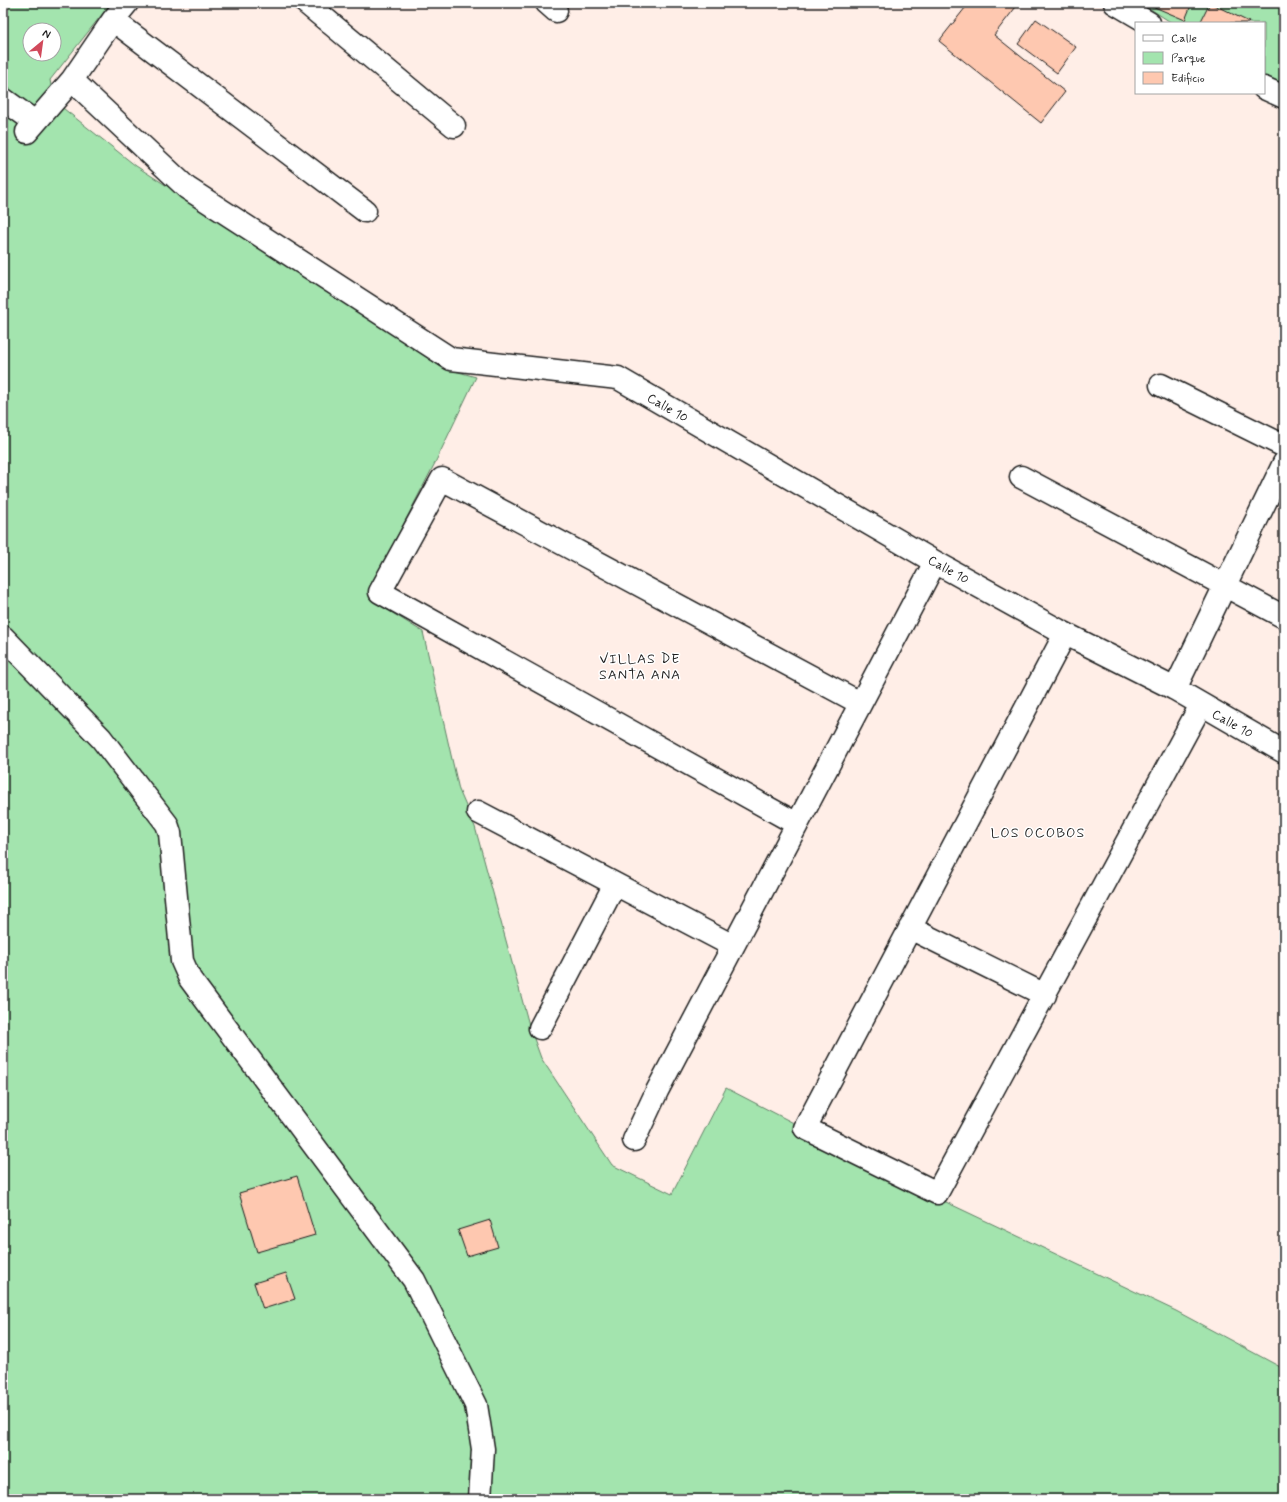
<svg xmlns="http://www.w3.org/2000/svg" width="1287" height="1502" viewBox="0 0 1287 1502" font-family="Mynerve,sans-serif">
	<rect width="100%" height="100%" fill="#ffeee7"/>
	<filter id="ink" filterUnits="userSpaceOnUse"><feTurbulence type="fractalNoise" baseFrequency=".025" numOctaves="2"/><feDisplacementMap in="SourceGraphic" scale="8" xChannelSelector="R" yChannelSelector="G"/><feConvolveMatrix kernelMatrix="1 2 1 2 8 2 1 2 1" color-interpolation-filters="sRGB"/></filter>
	<g filter="url(#ink)">
		<path fill="#a3e4ae" stroke="#608065" fill-rule="evenodd" d="M3 3H111L50 80 54 101 136 166 315 281 441 367 476 377 435 463 370 589 375 602 423 632 459 790 475 827 529 1025 541 1058 612 1165 672 1194 726 1088 948 1203 1176 1311 1284 1369V1499H3ZM30 30H54V54H30Z
			M1141 3H1284V85L1264 76V23H1172Z"/>
		<path fill="#fec8b0" stroke="#1c1c1c" d="M969 3H1019L994 35 1065 92 1041 123 939 41Z
			M1145 3H1192L1185 20Z
			M1210 3 1249 22 1248 23H1200Z
			M1036 19 1076 47 1057 73 1018 44Z
			M297 1176 315 1235 257 1252 239 1193Z
			M490 1220 498 1247 467 1256 458 1230Z
			M286 1273 295 1299 263 1309 254 1283Z"/>
		<g fill="none" stroke-linecap="round" stroke-linejoin="round">
			<g stroke="#1c1c1c" stroke-width="25">
				<path id="minor" d="M306 3 454 126
					M547 3 556 11
					M113 20 365 211
					M72 80 187 188 451 359 618 378 935 562 1058 630 1175 689 1284 752
					M3 99 35 122
					M27 132 72 80 113 20 127 3
					M1161 385 1284 446
					M1021 477 1284 617
					M1065 634 805 1128 937 1193 1201 705
					M3 637 101 738 167 824 170 833 182 961 190 979 414 1280 476 1405 483 1449 480 1499
					M1175 689 1284 463
					M478 812 733 946
					M797 824 380 592 442 479 860 703
					M910 928 1045 995
					M540 1028 615 884
					M634 1140 657 1091 935 562"/>
			</g>
			<g stroke="#1c1c1c" stroke-width="25">
				<path id="major" d="M1115 3 1149 23
					M1264 88 1284 97"/>
			</g>
			<use href="#minor" stroke="#fff" stroke-width="22"/>
			<use href="#major" stroke="#fff" stroke-width="22"/>
		</g>
	</g>
	<g text-anchor="middle" stroke-width="3" stroke-linejoin="round" paint-order="stroke">
		<g font-size="13" fill="#1c1c1c" stroke="#fff">
			<text transform="translate(668 407) rotate(30)" y="5">Calle 10</text>
			<text transform="translate(949 569) rotate(29)" y="5">Calle 10</text>
			<text transform="translate(1233 723) rotate(29)" y="5">Calle 10</text>
		</g>
		<g font-size="14" letter-spacing="1" fill="#1c1c1c" stroke="#fff">
			<text x="640" y="663">VILLAS DE<tspan x="640" dy="16">SANTA ANA</tspan></text>
			<text x="1038" y="837">LOS OCOBOS</text>
		</g>
	</g>
	<rect width="1287" height="1502" fill="none" stroke="#fff" stroke-width="16"/>
	<rect x="8" y="8" width="1271" height="1486" fill="none" stroke="#1c1c1c" stroke-width="1.5" filter="url(#ink)"/>
	<rect x="1135" y="22" width="130" height="72" fill="#ffffff" stroke="#a4a4a4"/>
	<rect x="1143" y="35" width="20" height="6" fill="#ffffff" stroke="#a4a4a4"/>
	<text x="1171" y="42" font-size="12" fill="#1c1c1c">Calle</text>
	<rect x="1143" y="52" width="20" height="12" fill="#a3e4ae" stroke="#a4a4a4"/>
	<text x="1171" y="62" font-size="12" fill="#1c1c1c">Parque</text>
	<rect x="1143" y="72" width="20" height="12" fill="#fec8b0" stroke="#a4a4a4"/>
	<text x="1171" y="82" font-size="12" fill="#1c1c1c">Edificio</text>
	<g transform="translate(42 42) rotate(29)"><circle r="19" fill="#ffffff" stroke="#a4a4a4"/>
	<path d="M0-3L7 15L0 10L-7 15Z" fill="#d1495b"/>
	<text y="-6" font-size="11" font-weight="bold" text-anchor="middle" fill="#1c1c1c">N</text>
	</g>
</svg>
